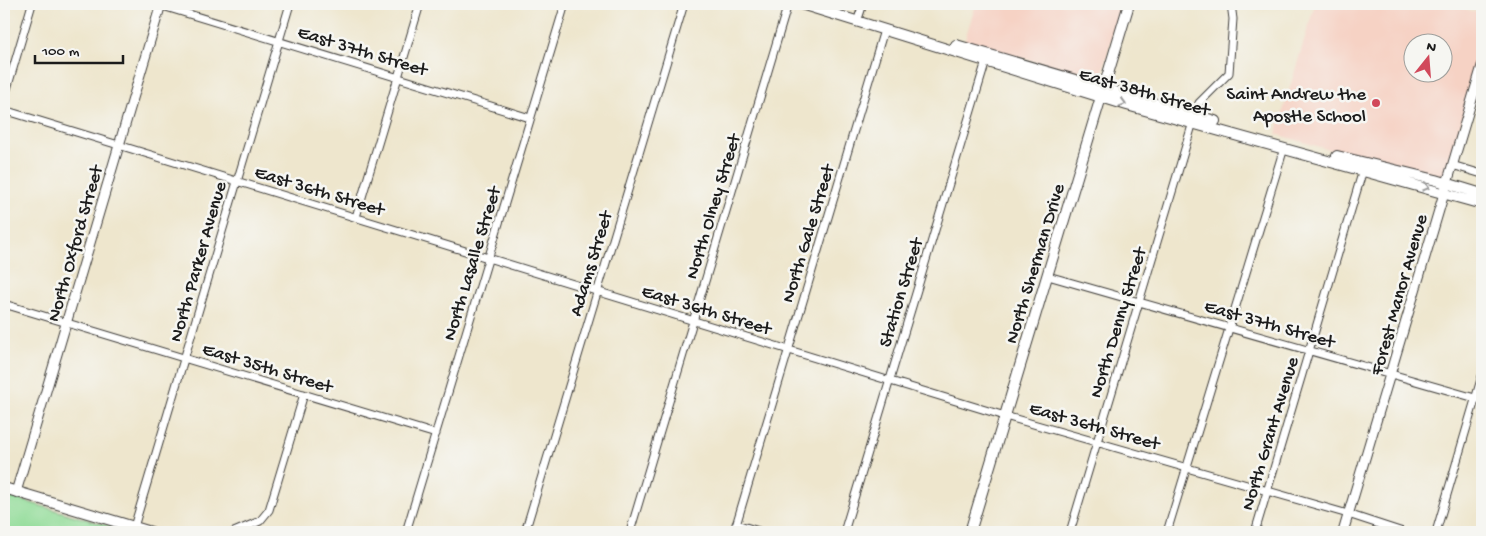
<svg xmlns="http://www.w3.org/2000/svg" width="1486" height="536" viewBox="0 0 1486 536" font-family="'Gochi Hand',sans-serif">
	<rect width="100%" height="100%" fill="#f6f6f2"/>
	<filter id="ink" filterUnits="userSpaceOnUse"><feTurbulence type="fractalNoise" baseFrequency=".02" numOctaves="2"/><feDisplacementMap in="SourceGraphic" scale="10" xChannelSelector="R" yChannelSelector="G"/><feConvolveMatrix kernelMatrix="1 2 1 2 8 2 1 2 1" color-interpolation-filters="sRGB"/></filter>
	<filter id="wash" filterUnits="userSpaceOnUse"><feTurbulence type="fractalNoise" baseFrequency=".0096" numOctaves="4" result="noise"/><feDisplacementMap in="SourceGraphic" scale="20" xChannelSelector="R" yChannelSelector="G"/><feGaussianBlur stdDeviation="1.12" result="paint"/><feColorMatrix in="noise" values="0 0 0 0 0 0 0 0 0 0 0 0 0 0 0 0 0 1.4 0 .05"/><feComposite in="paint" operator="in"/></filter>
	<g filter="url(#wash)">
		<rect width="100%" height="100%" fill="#eee6cd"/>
		<path fill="#f6d2c4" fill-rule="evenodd" d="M976 4H1122L1101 77 1094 78 964 42Z
			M1315 4H1449L1482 14V54L1444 181 1441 183 1276 134ZM1414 42H1444V72H1414Z"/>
		<path fill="#91dc98" stroke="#567c5a" d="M4 495 130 532H4Z"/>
	</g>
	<g filter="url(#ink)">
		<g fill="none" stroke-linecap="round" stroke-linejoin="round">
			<g stroke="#3c3a37" stroke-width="9">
				<path id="minor" d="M156 4 530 118
					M859 16 863 4
					M4 99 32 4
					M4 110 1005 416 1348 514 1403 532
					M1196 115 1199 103 1229 73 1233 19 1231 4
					M1452 165 1482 174
					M356 217 420 4
					M1048 276 1482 400
					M4 304 436 434
					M736 524 762 532
					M134 527 290 4
					M234 532 260 521 269 510 304 394
					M406 532 565 4
					M525 532 684 4
					M630 532 788 4
					M734 532 884 30
					M844 532 986 61
					M1070 532 1193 122
					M1167 532 1284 148
					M1255 532 1363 170
					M1436 532 1482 376"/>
			</g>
			<g stroke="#3c3a37" stroke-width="11">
				<path id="tertiary" d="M16 492 161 4
					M1343 532 1482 66"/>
			</g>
			<g stroke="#3c3a37" stroke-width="12">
				<path id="secondary" d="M4 488 151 532
					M970 532 1129 4"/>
			</g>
			<g stroke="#3c3a37" stroke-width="12">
				<path id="primary" d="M801 4 1127 105 1482 204
					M956 45 1215 121
					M1337 156 1436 180 1482 194"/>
			</g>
			<use href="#minor" stroke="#fff" stroke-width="7"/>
			<use href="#tertiary" stroke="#fff" stroke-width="9"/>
			<use href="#secondary" stroke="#fff" stroke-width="10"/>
			<use href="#primary" stroke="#fff" stroke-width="10"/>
		</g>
		<defs><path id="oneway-chevron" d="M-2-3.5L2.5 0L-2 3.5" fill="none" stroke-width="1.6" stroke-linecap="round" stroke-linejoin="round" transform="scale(1.25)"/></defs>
		<g stroke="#999">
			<use href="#oneway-chevron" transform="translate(1123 103) rotate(16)"/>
			<use href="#oneway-chevron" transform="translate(1426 187) rotate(15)"/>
		</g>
	</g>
	<circle fill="#d1495b" stroke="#f6f6f2" stroke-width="2" cx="1376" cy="103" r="5"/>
	<g text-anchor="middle" stroke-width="5" stroke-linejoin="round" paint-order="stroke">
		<g font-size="19" fill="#1c1c1c" stroke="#f6f6f2">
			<text transform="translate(363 49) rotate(17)" y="7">East 37th Street</text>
			<text transform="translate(1145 90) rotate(16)" y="7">East 38th Street</text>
			<text transform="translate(320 189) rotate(17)" y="7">East 36th Street</text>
			<text transform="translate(711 206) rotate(-73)" y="7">North Olney Street</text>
			<text transform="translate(806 233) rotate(-73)" y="7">North Gale Street</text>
			<text transform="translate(73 243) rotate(-74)" y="7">North Oxford Street</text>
			<text transform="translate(196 261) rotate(-74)" y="7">North Parker Avenue</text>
			<text transform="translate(470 263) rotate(-73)" y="7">North Lasalle Street</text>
			<text transform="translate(589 263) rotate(-73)" y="7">Adams Street</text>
			<text transform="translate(1033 263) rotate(-73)" y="7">North Sherman Drive</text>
			<text transform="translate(899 292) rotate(-73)" y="7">Station Street</text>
			<text transform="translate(1397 294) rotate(-74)" y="7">Forest Manor Avenue</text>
			<text transform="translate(707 308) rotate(17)" y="7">East 36th Street</text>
			<text transform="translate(1116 322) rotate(-73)" y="7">North Denny Street</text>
			<text transform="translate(1270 322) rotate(16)" y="7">East 37th Street</text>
			<text transform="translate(268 366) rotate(17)" y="7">East 35th Street</text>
			<text transform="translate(1095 424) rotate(16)" y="7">East 36th Street</text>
			<text transform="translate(1268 433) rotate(-73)" y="7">North Grant Avenue</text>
		</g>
		<g font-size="19" fill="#1c1c1c" stroke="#f6f6f2" text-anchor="end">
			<text x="1366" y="99">Saint Andrew the<tspan x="1366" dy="22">Apostle School</tspan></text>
		</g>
	</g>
	<rect width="1486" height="536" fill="none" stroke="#f6f6f2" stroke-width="20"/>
	<g transform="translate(1428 58) rotate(17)"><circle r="24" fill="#f6f6f2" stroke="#9f9f9c"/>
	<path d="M0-4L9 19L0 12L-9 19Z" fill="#d1495b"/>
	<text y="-8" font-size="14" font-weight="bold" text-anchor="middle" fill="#1c1c1c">N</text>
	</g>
	<path d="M35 55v8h88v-8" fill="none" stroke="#1c1c1c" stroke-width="2.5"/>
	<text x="42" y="55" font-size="15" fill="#1c1c1c" stroke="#f6f6f2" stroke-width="4" paint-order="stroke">100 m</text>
</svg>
